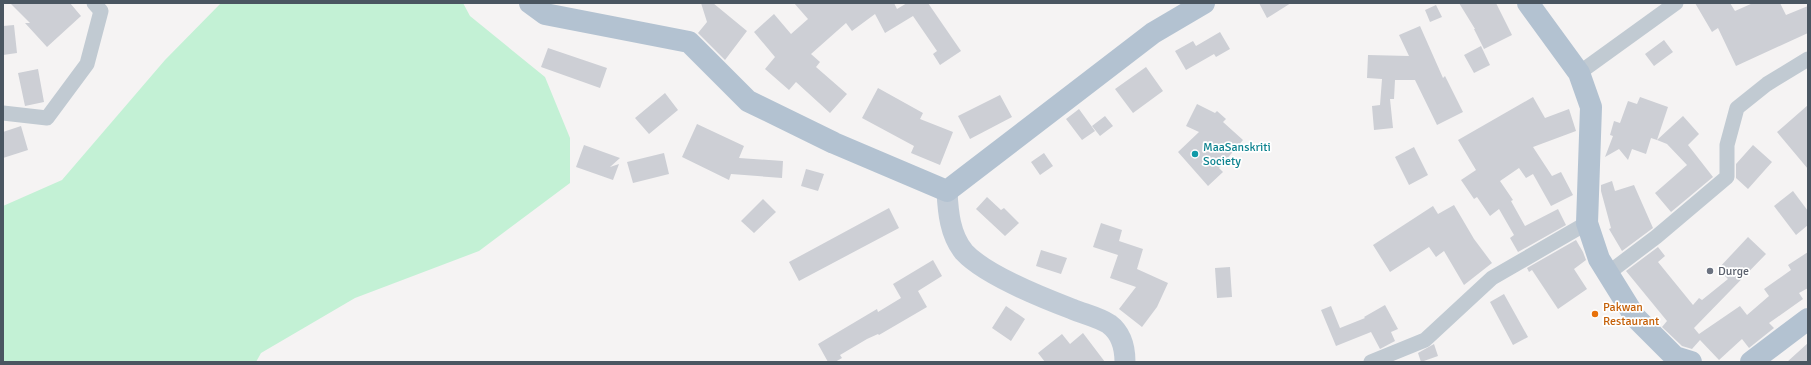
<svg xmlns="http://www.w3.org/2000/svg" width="1811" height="365" viewBox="0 0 1811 365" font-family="Signika,sans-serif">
	<rect width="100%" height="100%" fill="#f5f3f3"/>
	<path fill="#c3f1d5" d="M221 3H463L470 16 545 77 570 138V183L479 251 355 298 261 353 256 362H3V206L62 180 165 60Z"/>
	<path fill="#cdcfd5" d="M10 3H70L81 16 47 47 25 23H30Z
		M701 3H713L747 31 725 60 698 33 707 22Z
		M794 3H894L897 9 907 3H928L961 51 940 65 933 54 937 51 913 16 885 33 875 14 852 31 846 23 811 54 820 62 816 67 847 94 830 113 796 82 789 90 765 69 775 57 754 32 774 14 791 34 808 19Z
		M1259 3H1291L1267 18Z
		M1459 3H1496L1512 35 1484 49 1474 29H1475Z
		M1695 3H1730L1735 11 1753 3H1780L1786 15 1808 6V33L1736 66 1718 28 1712 32Z
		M1436 5 1442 17 1430 22 1425 10Z
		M14 25 17 53 3 55V26Z
		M1420 26 1443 78 1445 76 1463 112 1437 125 1415 80H1395L1394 99H1390L1393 128 1374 130 1372 106 1380 105 1382 79 1367 78 1368 55 1409 56 1399 35Z
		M1220 32 1230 49 1216 57 1214 54 1186 70 1175 51 1193 41 1196 46Z
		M1664 40 1673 52 1654 66 1645 54Z
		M1481 46 1490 65 1474 73 1464 55Z
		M548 48 607 68 600 88 541 67Z
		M1146 67 1163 91 1133 113 1115 89Z
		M38 69 44 102 25 106 18 73Z
		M878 88 923 113 920 119 953 132 940 165 911 153 914 146 862 118Z
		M665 93 678 110 649 134 635 118Z
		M1000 95 1012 117 970 139 958 116Z
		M1533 97 1545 118 1569 109 1576 131 1533 147 1552 176 1561 172 1573 195 1551 206 1533 174 1526 178 1519 168 1500 181 1513 200 1511 201 1525 226 1558 209 1566 225 1518 252 1510 238 1514 235 1499 209 1490 216 1477 197 1474 199 1461 180 1476 170 1458 140Z
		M1640 97 1668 107 1657 140 1651 138 1646 154 1632 149 1628 160 1619 149 1605 157 1613 136 1610 135 1614 121 1620 123 1628 101 1637 104Z
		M1197 104 1215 113 1217 111 1226 119 1223 122 1243 140 1219 168 1223 172 1208 186 1178 152 1199 132 1186 126Z
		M1808 105V169L1777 132Z
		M1079 109 1095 131 1082 140 1066 119Z
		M1105 116 1113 126 1100 136 1092 126Z
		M1683 116 1699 134 1688 145 1713 177 1671 212 1655 193 1687 165 1667 144 1657 140Z
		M697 124 744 146 739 158 783 161 782 178 731 174 729 180 682 157Z
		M21 126 28 150 3 158V132Z
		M584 145 620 158 610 167 619 164 613 180 576 167Z
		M1753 145 1772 162 1748 189 1736 178V164Z
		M1414 147 1428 175 1409 185 1395 157Z
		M664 153 669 174 633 183 627 162Z
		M1044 153 1053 166 1040 175 1031 162Z
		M806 169 824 174 818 191 801 186Z
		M1612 181 1615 191 1634 185 1653 228 1622 251 1609 229 1611 228 1601 191V185Z
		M1793 191 1808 211V225L1796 235 1774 206Z
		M987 197 1001 210 1004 208 1019 223 1005 236 976 209Z
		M763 199 776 212 754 233 741 221Z
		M1454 205 1474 239 1492 263 1464 285 1444 251 1436 257 1429 247 1390 272 1373 245 1433 206 1438 214Z
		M889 208 899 228 799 281 789 262Z
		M1101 223 1122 230 1119 241 1143 249 1137 269 1168 283 1157 307 1142 327 1119 309 1136 287 1110 278 1118 255 1093 247Z
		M1748 237 1766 254 1694 328 1699 334 1740 306 1747 315 1769 296 1764 289 1791 270 1788 265 1808 252V288L1799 293 1803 299 1769 323 1774 328 1749 348 1742 339 1719 360 1700 340 1692 349 1682 346 1662 327 1667 321 1626 271 1658 247 1665 256 1658 262 1693 305 1699 298 1702 300 1728 279 1718 269Z
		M1576 240 1583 252 1586 260 1574 269 1587 289 1558 309 1532 270 1529 272 1527 268Z
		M1041 250 1067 258 1061 274 1036 266Z
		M933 260 942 276 918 291 927 307 879 335 878 334 867 339 840 355 842 358 835 362H828L818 344 877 309 878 312 901 298 893 284Z
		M1230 267 1232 297 1217 298 1215 268Z
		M1504 294 1528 337 1513 345 1490 302Z
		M1385 305 1398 329 1391 332 1395 341 1380 349 1371 332 1336 346 1321 310 1331 306 1340 328 1365 318 1364 317Z
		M1006 306 1025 319 1011 341 992 328Z
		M1083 333 1105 362H1045L1038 353 1062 334 1070 344Z
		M1808 343V362H1787Z
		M1434 344 1438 356 1421 362 1418 353Z"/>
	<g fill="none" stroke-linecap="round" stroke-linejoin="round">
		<path stroke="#c1cad2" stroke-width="15" d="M1579 73 1676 3
			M3 113 47 118 87 64 101 11 94 3
			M1607 274 1656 237 1727 177V145L1737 108 1767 84 1808 59
			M1371 362 1425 340 1492 278 1587 223"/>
		<path stroke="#c1cbd6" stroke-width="21" d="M947 191C948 212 950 235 964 252 985 275 1043 298 1072 309 1084 314 1098 317 1109 324 1121 333 1125 348 1125 362"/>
		<path stroke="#b3c2d1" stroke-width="22" d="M530 3 545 14 689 42 748 101 834 143 947 191 1153 33 1204 3
			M1528 3 1579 73 1591 107 1587 223 1599 259 1635 317 1675 357 1691 362
			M1751 362 1808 319"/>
	</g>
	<circle fill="#0f9aa8" stroke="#fff" stroke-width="1.5" cx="1195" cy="154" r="4"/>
	<circle fill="#6b7280" stroke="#fff" stroke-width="1.5" cx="1710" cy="271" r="4"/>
	<circle fill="#e8710a" stroke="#fff" stroke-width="1.5" cx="1595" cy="314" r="4"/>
	<g text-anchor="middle" stroke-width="3.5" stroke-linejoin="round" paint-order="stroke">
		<g font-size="12" fill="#0d838f" stroke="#fff" text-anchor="start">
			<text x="1203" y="151">MaaSanskriti<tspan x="1203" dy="14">Society</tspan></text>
		</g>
		<g font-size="12" fill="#5b616d" stroke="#fff" text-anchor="start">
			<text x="1718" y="275">Durge</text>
		</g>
		<g font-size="12" fill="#c56008" stroke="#fff" text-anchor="start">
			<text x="1603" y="311">Pakwan<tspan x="1603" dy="14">Restaurant</tspan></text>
		</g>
	</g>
	<rect width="1811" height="365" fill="none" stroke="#4a5661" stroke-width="8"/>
</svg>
